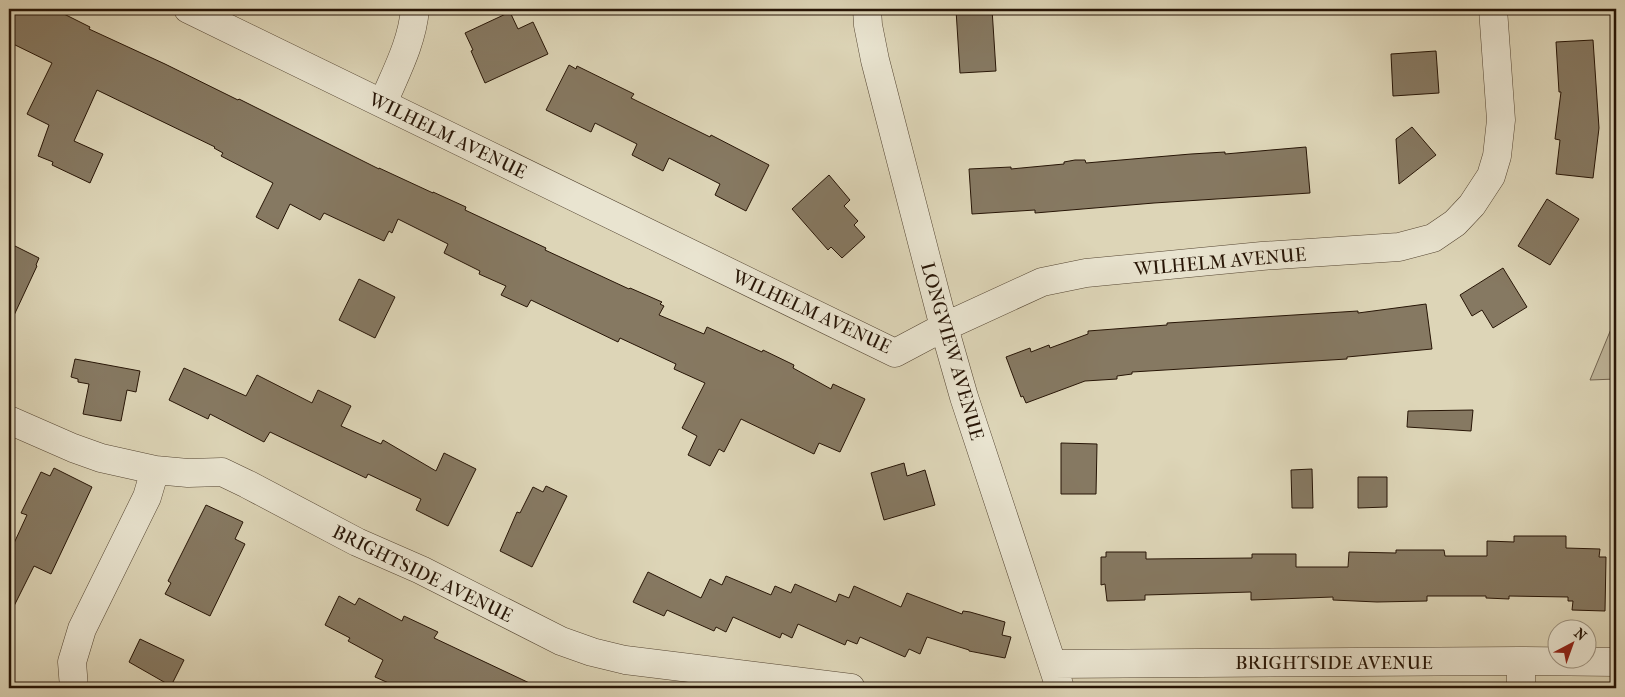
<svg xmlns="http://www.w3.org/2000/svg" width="1625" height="697" viewBox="0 0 1625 697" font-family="'IM FELL French Canon',serif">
	<rect width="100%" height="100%" fill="#ddd5b7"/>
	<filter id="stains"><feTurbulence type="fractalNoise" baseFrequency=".004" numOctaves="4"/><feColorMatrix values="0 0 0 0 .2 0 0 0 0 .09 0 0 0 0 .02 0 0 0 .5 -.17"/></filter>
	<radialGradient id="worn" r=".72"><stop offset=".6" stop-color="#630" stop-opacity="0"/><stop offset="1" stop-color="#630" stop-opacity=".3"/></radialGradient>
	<path fill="#beb499" stroke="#726450" d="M1616 317V379L1590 380Z"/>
	<path fill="#867962" stroke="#271506" d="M9 9H54L90 27 89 29 165 64 238 100 239 99 379 169V168L433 193V192L466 207 465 210 546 248 545 250 629 289 630 288 662 302 660 304 664 306 659 315 704 334 707 327 762 352 763 350 794 365 793 368 831 389 833 384 865 399 840 452 819 443 814 454 741 419 724 452 719 449 710 466 688 455 697 436 682 428 705 383 674 369 676 364 620 338 618 342 531 300 527 307 501 295 506 286 479 274 480 271 444 253 448 244 398 219 392 233 389 231 384 241 324 213 320 220 290 204 278 229 256 217 273 183 221 156 223 153 214 148 215 147 97 90 74 141 103 154 90 183 52 165 53 162 38 156 49 125 27 114 52 63 9 42Z
		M992 9 996 71 960 73 956 10Z
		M510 12 518 29 533 22 548 54 485 83 471 51 473 50 465 33Z
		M1593 40 1599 128 1593 178 1556 174 1560 140 1555 139 1561 92H1559L1556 42Z
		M1436 51 1439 93 1393 96 1391 54Z
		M569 65 576 69 577 66 634 94 631 98 710 137 711 135 769 165 746 211 715 195 720 184 669 158 663 171 632 155 637 144 595 123 591 132 546 110Z
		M1412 127 1436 155 1399 184 1396 139Z
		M1306 147 1310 193 1154 203 1035 213V210L972 214 969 169 1011 167V169L1064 164V162L1075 160H1085L1086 163 1191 154 1225 152V154Z
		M829 175 850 200 844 206 858 221 854 225 865 237 842 258 831 247 828 250 792 209Z
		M1547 199 1579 219 1550 265 1518 246Z
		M9 243 39 258 36 265 37 266 9 326Z
		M1503 268 1527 307 1493 328 1482 310 1472 316 1460 295Z
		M359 279 395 297 375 338 339 320Z
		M1426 304 1432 349 1347 357V359L1132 372V374L1117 376V379L1085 381 1026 403 1023 396 1021 397 1006 357 1030 348 1031 352 1049 345 1050 348 1088 334V331L1167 325V323L1358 311V313Z
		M75 359 140 371 136 392 127 390 121 421 83 414 89 384 78 382V379L71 377Z
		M184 368 246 396 257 375 312 403 318 390 351 406 341 426 381 444 383 440 436 471 444 453 476 469 448 526 416 510 421 499 368 474 366 478 270 432 264 442 210 414 208 419 169 400Z
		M1473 410 1471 431 1407 427 1408 411Z
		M1061 443 1097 444 1096 494H1061Z
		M904 463 907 476 925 470 935 505 884 520 871 473Z
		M54 468 92 487 51 574 34 566 9 616V554L27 515 21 513 41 472 50 476Z
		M1312 469 1313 508H1292L1291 470Z
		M1358 477H1387V507L1358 508Z
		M546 486 567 496 532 567 500 551 517 512 520 513 533 487 543 492Z
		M206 505 243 522 235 539 245 544 210 616 165 594 171 583 168 581Z
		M1514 536H1566V548L1600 549 1599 557H1606L1605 611 1572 610 1573 601H1568V597L1509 596V599L1486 598V596H1427V601L1377 602 1333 600V597L1251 600V592L1145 595V600L1107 601 1105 584 1101 585V557H1106V552H1146V559L1252 558V554H1296V567H1348L1349 552 1396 553V550H1444L1445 556H1487V541L1514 542Z
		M648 572 701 598 710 579 722 585 726 576 771 595 775 586 791 593 795 584 836 602 839 594 849 598 854 586 901 607 907 593 962 614 963 611 970 612 1005 622 1002 635 1011 637 1005 658 969 651V650L927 637 920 654 909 649 905 657 860 637 857 644 847 640 845 645 798 624 792 638 782 633 780 638 733 617 726 632 716 627 714 631 667 610 664 616 633 602Z
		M339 596 355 605 359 598 402 621 404 616 438 632 434 638 540 688H400L375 677 383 660 348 641 350 638 325 625Z
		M140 639 184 660 171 686 129 662Z"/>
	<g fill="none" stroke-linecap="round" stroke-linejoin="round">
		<g stroke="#544532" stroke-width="29">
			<path id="minor" d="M188 9 895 353 944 327 1042 282 1086 273 1262 256 1399 247 1433 238 1455 223 1472 205 1491 176 1497 156 1501 120 1493 9
				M867 9 868 25 875 60 944 327 964 397 1060 688
				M383 103C396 72 412 43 415 9
				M9 420 73 448 101 458 155 470 188 473 222 472 247 484 357 542 421 570 561 641 592 652 625 660 851 688
				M1521 661V688
				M1053 664 1521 661 1616 662
				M74 688 72 662 82 629 147 497 155 470"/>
		</g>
		<use href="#minor" stroke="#e9e4d0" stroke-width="28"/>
	</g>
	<g text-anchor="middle" stroke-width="4" stroke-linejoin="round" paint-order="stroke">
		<g font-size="19" fill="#271506" stroke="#e9e4d0">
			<text transform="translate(448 135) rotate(26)" y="7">WILHELM AVENUE</text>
			<text transform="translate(1220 261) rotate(-5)" y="7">WILHELM AVENUE</text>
			<text transform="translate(812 311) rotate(25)" y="7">WILHELM AVENUE</text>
			<text transform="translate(953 351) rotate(74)" y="7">LONGVIEW AVENUE</text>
			<text transform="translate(423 573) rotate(26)" y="7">BRIGHTSIDE AVENUE</text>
			<text x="1334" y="669">BRIGHTSIDE AVENUE</text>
		</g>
	</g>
	<rect width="1625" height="697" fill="none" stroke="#ddd5b7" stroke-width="30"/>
	<rect x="10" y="10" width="1605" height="677" fill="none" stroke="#271506" stroke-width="2.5"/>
	<rect x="15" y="15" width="1595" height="667" fill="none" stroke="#271506"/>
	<g transform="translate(1572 644) rotate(41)"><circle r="24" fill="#e9e4d0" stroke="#9b917f"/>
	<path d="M0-4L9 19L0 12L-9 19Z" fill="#8f2418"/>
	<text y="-8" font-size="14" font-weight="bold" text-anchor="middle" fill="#271506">N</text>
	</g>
	<rect width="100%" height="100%" filter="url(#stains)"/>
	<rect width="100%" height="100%" fill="url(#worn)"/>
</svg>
